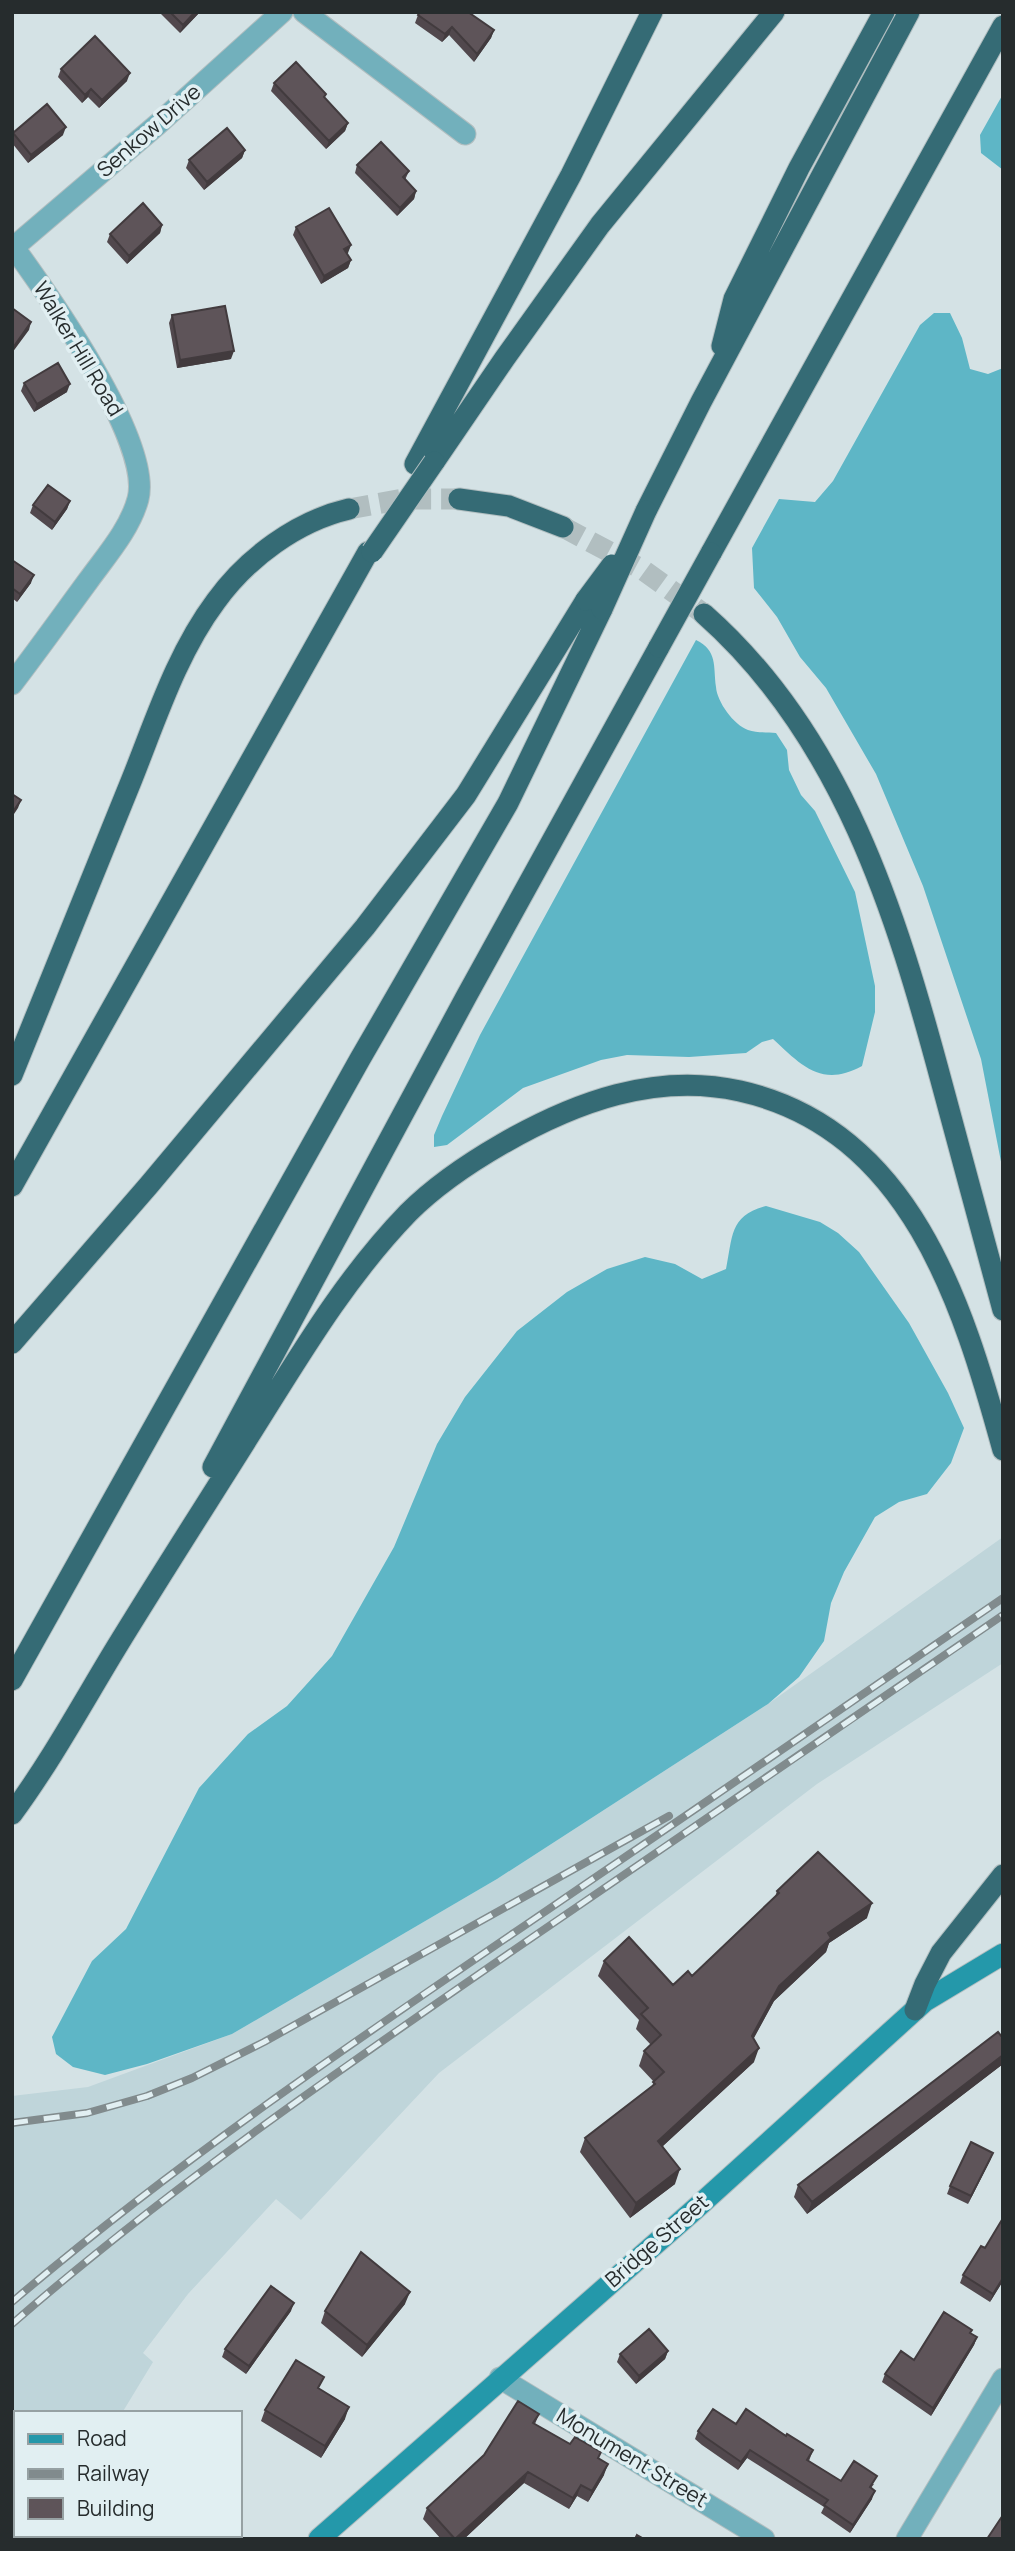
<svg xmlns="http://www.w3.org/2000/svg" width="1015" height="2551" viewBox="0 0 1015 2551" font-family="Manrope,sans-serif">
	<rect width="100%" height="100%" fill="#d4e2e5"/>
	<path fill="#bfd5da" d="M1003 1537V1663L817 1784 439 2073 301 2220 276 2199 188 2294 143 2353 153 2362 122 2413H16V2513L12 2510V2096L88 2087 232 2034 497 1879 768 1704Z"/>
	<path fill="#5eb6c6" d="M1003 94V170L981 153 980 135Z
		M934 313H950L962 338 970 369 988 374 1003 368V1172L981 1059 923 886 876 774 826 688 800 657 777 617 754 588 752 548 779 499 815 502 833 481 920 325Z
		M696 640C718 651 713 666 716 687 717 702 734 725 748 730 756 733 767 732 776 733L787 750 789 770 801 795 815 811 855 892 875 986V1012L862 1066C822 1088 802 1066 773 1039L762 1042 746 1053 689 1057 627 1055 601 1060 523 1088 447 1145 434 1147V1135L442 1116 480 1035Z
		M766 1206 820 1222 838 1233 859 1252 909 1323 948 1393 964 1428 951 1463 927 1494 899 1502 875 1517 844 1572 831 1603 824 1641 799 1677 768 1704 497 1879 232 2034 147 2064 105 2075 73 2067 56 2054 52 2037 92 1961 126 1929 199 1788 248 1734 287 1706 332 1656 394 1547 437 1444 465 1397 517 1331 567 1292 607 1269 645 1257 675 1264 702 1279 726 1269C733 1236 729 1216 766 1206Z"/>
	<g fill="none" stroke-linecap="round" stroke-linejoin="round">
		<path stroke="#b1bec0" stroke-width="21" stroke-dasharray="21 10" stroke-linecap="butt" d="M349 509 404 499H459
			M563 527 643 570 704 614"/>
		<g stroke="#b1bec0" stroke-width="23">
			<path id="street" d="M304 12 465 134
				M12 245C47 293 153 442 138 499 130 529 106 556 88 581 63 615 38 650 12 684
				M14 247 158 124 282 12
				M500 2378 764 2539
				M907 2539 1003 2379"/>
		</g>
		<g stroke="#b1bec0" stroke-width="23">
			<path id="secondary" d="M319 2539 694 2210 925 2001 1003 1954"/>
		</g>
		<g stroke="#b1bec0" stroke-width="23">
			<path id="highway" d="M722 346 734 299 799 168 884 12
				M434 462 505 358 600 225 774 12
				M415 464 571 175 652 12
				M459 499 509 506 563 527
				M646 511 701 402 909 12
				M711 553 1003 26
				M704 614C842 736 896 912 942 1084 962 1159 983 1235 1003 1310
				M12 1075C52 976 92 877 132 779 156 719 177 653 216 601 247 558 297 521 349 509
				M12 1186 368 552
				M12 1343 149 1185 365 927 466 795 586 600
				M213 1467 466 997 659 647
				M12 1680 360 1059 508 803 602 609
				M12 1814C51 1761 82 1704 116 1648 165 1568 216 1489 266 1409 309 1340 351 1272 408 1213 435 1186 469 1163 502 1144 575 1102 656 1072 740 1091 910 1129 963 1304 1003 1450
				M915 2010 925 1984 941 1953 1003 1875"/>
		</g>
		<use href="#street" stroke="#72b0bc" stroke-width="21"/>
		<use href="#secondary" stroke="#2498aa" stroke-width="21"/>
		<use href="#highway" stroke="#356b75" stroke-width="21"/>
		<g stroke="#818b8d" stroke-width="8">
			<path id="rail" d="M12 2123 87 2113 147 2096 192 2078 264 2042 669 1816
				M12 2302C174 2164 349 2045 524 1926 684 1817 843 1708 1003 1598
				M12 2324C168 2188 338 2071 508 1954 673 1841 838 1729 1003 1615"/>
		</g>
		<use href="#rail" stroke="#e1eff2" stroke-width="5" stroke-dasharray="16" stroke-linecap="butt"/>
		<g stroke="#b1bec0" stroke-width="23" stroke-linecap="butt">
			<path id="highway-bridge" d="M372 552 434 462
				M586 600 612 565
				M602 609 646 511
				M659 647 711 553"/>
		</g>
		<use href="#highway-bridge" stroke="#356b75" stroke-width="21"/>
	</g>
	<path fill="#51484d" d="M159 12H200L180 33Z
		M418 15 494 30 491 38 474 62 449 35 442 42 415 23Z
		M61 69 127 81 99 108 88 97 82 103 58 77Z
		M274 83 325 98 348 123 345 131 326 149 271 91Z
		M13 133 63 135 28 163 12 143Z
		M245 150 242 158 204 190 186 168 189 160Z
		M357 165 409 171 405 180 416 191 414 199 397 216 355 173Z
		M162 225 160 233 127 264 107 242 110 234Z
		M296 227 351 245 347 253 351 260 348 268 321 284 293 235Z
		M172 315 231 359 177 368 169 323Z
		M24 383 67 392 34 412 21 391Z
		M70 501 67 509 52 530 30 513 33 505Z
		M12 560 31 583 17 602 12 598Z
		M777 1891 867 1918 829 1943 826 1952 774 2001 754 2038V2062L663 2146 675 2184 630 2218 580 2152 585 2138 652 2086 654 2082 639 2066 644 2051 651 2045 636 2029 639 2020 598 1976 604 1961 673 1985 692 1976 775 1897Z
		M1003 2038V2064L807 2214 794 2197 798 2185Z
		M993 2153 968 2204 947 2194 950 2186Z
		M985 2248 1003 2281 990 2302 960 2283 963 2275Z
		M405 2304 362 2357 321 2323 325 2311Z
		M291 2311 246 2374 222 2357 225 2349Z
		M971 2333 977 2337 974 2345 931 2416 882 2382 885 2374Z
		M668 2351 665 2359 636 2384 617 2362 620 2354Z
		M265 2410 345 2419 321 2458 261 2421Z
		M539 2414 535 2424 570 2444 599 2458 604 2475 588 2502 577 2496 569 2509 524 2483 464 2539H441L423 2519 427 2508Z
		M736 2424 786 2436 813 2450 809 2461 841 2481 874 2484 871 2488 872 2499 850 2533 821 2513 824 2507 747 2458 738 2470 702 2445 695 2439 698 2431Z"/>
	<path fill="#423b3e" d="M195 12H200L180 33 183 25Z
		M452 27 449 35 442 42 445 34Z
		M494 30 491 38 474 62 477 54Z
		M130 73 127 81 99 108 102 100Z
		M91 89 88 97 82 103 85 95Z
		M348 123 345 131 326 149 329 141Z
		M66 127 63 135 28 163 31 155Z
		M245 150 242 158 204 190 207 182Z
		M416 191 414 199 397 216 400 208Z
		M162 225 160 233 127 264 129 256Z
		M351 245 348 253 341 257 344 249Z
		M351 260 348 268 321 284 324 276Z
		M31 322 29 330 12 353V349Z
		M234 351 231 359 177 368 180 360Z
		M70 384 67 392 34 412 37 404Z
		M70 501 67 509 52 530 55 522Z
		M34 575 31 583 17 602 20 594Z
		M21 800 18 808 12 817V813Z
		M872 1903 867 1918 829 1943 826 1952 774 2001 747 2050 752 2036 779 1986 828 1933Z
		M759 2048 754 2062 653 2155 658 2141Z
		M1003 2055V2064L807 2214 812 2202Z
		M993 2153 990 2161 968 2204 971 2196Z
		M680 2169 675 2184 630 2218 636 2203Z
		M1003 2278V2281L990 2302 993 2294Z
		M410 2292 405 2304 362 2357 367 2345Z
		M294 2303 291 2311 246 2374 249 2366Z
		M977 2337 974 2345 931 2416 933 2408Z
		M668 2351 665 2359 636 2384 639 2376Z
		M349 2407 345 2419 321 2458 325 2446Z
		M750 2450 747 2458 738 2470 741 2462Z
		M608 2464 604 2475 588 2502 592 2491Z
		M528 2472 524 2483 464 2539H456Z
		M581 2485 577 2496 569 2509 573 2498Z
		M875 2491 872 2499 850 2533 853 2525Z"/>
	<path fill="#5e5459" stroke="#423b3e" stroke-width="2" d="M170 12H195L183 25Z
		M420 12H468L494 30 477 54 452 27 445 34 418 15Z
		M95 36 130 73 102 100 91 89 85 95 61 69Z
		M296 62 326 94 324 97 348 123 329 141 274 83Z
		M47 104 66 127 31 155 13 133Z
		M227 128 245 150 207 182 189 160Z
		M381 142 409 171 403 177 416 191 400 208 357 165Z
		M143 203 162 225 129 256 110 234Z
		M329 208 351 245 344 249 351 260 324 276 296 227Z
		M225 306 234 351 180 360 172 315Z
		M12 308 31 322 12 349Z
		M58 363 70 384 37 404 24 383Z
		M48 485 70 501 55 522 33 505Z
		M12 560 34 575 20 594 12 588Z
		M12 794 21 800 12 813Z
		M818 1852 872 1903 828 1933 831 1938 779 1986 752 2036 759 2048 658 2141 680 2169 636 2203 585 2138 655 2084 653 2082 664 2072 644 2051 661 2035 641 2014 648 2008 604 1961 629 1937 673 1985 688 1971 692 1976 779 1893 777 1891Z
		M998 2032 1003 2038V2055L812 2202 798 2185Z
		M971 2142 993 2153 971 2196 950 2186Z
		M1003 2218V2278L993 2294 963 2275 981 2246 985 2248Z
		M361 2252 410 2292 367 2345 325 2311Z
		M271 2286 294 2303 249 2366 225 2349Z
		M944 2312 972 2330 970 2333 977 2337 933 2408 885 2374 901 2351 914 2360Z
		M649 2329 668 2351 639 2376 620 2354Z
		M296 2360 324 2377 318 2388 349 2407 325 2446 265 2410Z
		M518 2401 539 2414 533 2423 570 2444 575 2437 601 2452 598 2458 608 2464 592 2491 581 2485 573 2498 528 2472 455 2539 427 2508 484 2455Z
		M713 2409 736 2424 746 2409 786 2436 787 2434 813 2450 807 2460 841 2481 854 2461 877 2476 870 2487 875 2491 853 2525 824 2505 828 2500 750 2450 741 2462 705 2437 698 2431Z
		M1003 2515V2539H987Z
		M637 2535 644 2539H635Z"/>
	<g text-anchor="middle" stroke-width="7" stroke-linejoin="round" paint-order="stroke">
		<g font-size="21" fill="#262c2d" stroke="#e1eff2">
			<text transform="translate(149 131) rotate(-41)" y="7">Senkow Drive</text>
			<text transform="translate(78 349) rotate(59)" y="7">Walker Hill Road</text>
			<text transform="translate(657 2241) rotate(-41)" y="7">Bridge Street</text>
			<text transform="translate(632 2458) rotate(31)" y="7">Monument Street</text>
		</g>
	</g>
	<rect width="1015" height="2551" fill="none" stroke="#262c2d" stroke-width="28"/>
	<rect x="14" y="2411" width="228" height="126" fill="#e1eff2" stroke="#96a1a3" stroke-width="2"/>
	<rect x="28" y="2434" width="35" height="10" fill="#2498aa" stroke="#96a1a3" stroke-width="2"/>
	<text x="77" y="2446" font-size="21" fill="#262c2d">Road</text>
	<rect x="28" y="2469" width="35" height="10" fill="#818b8d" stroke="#96a1a3" stroke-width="2"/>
	<text x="77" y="2481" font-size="21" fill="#262c2d">Railway</text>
	<rect x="28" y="2498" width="35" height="21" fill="#5e5459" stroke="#96a1a3" stroke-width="2"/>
	<text x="77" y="2516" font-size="21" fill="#262c2d">Building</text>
</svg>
